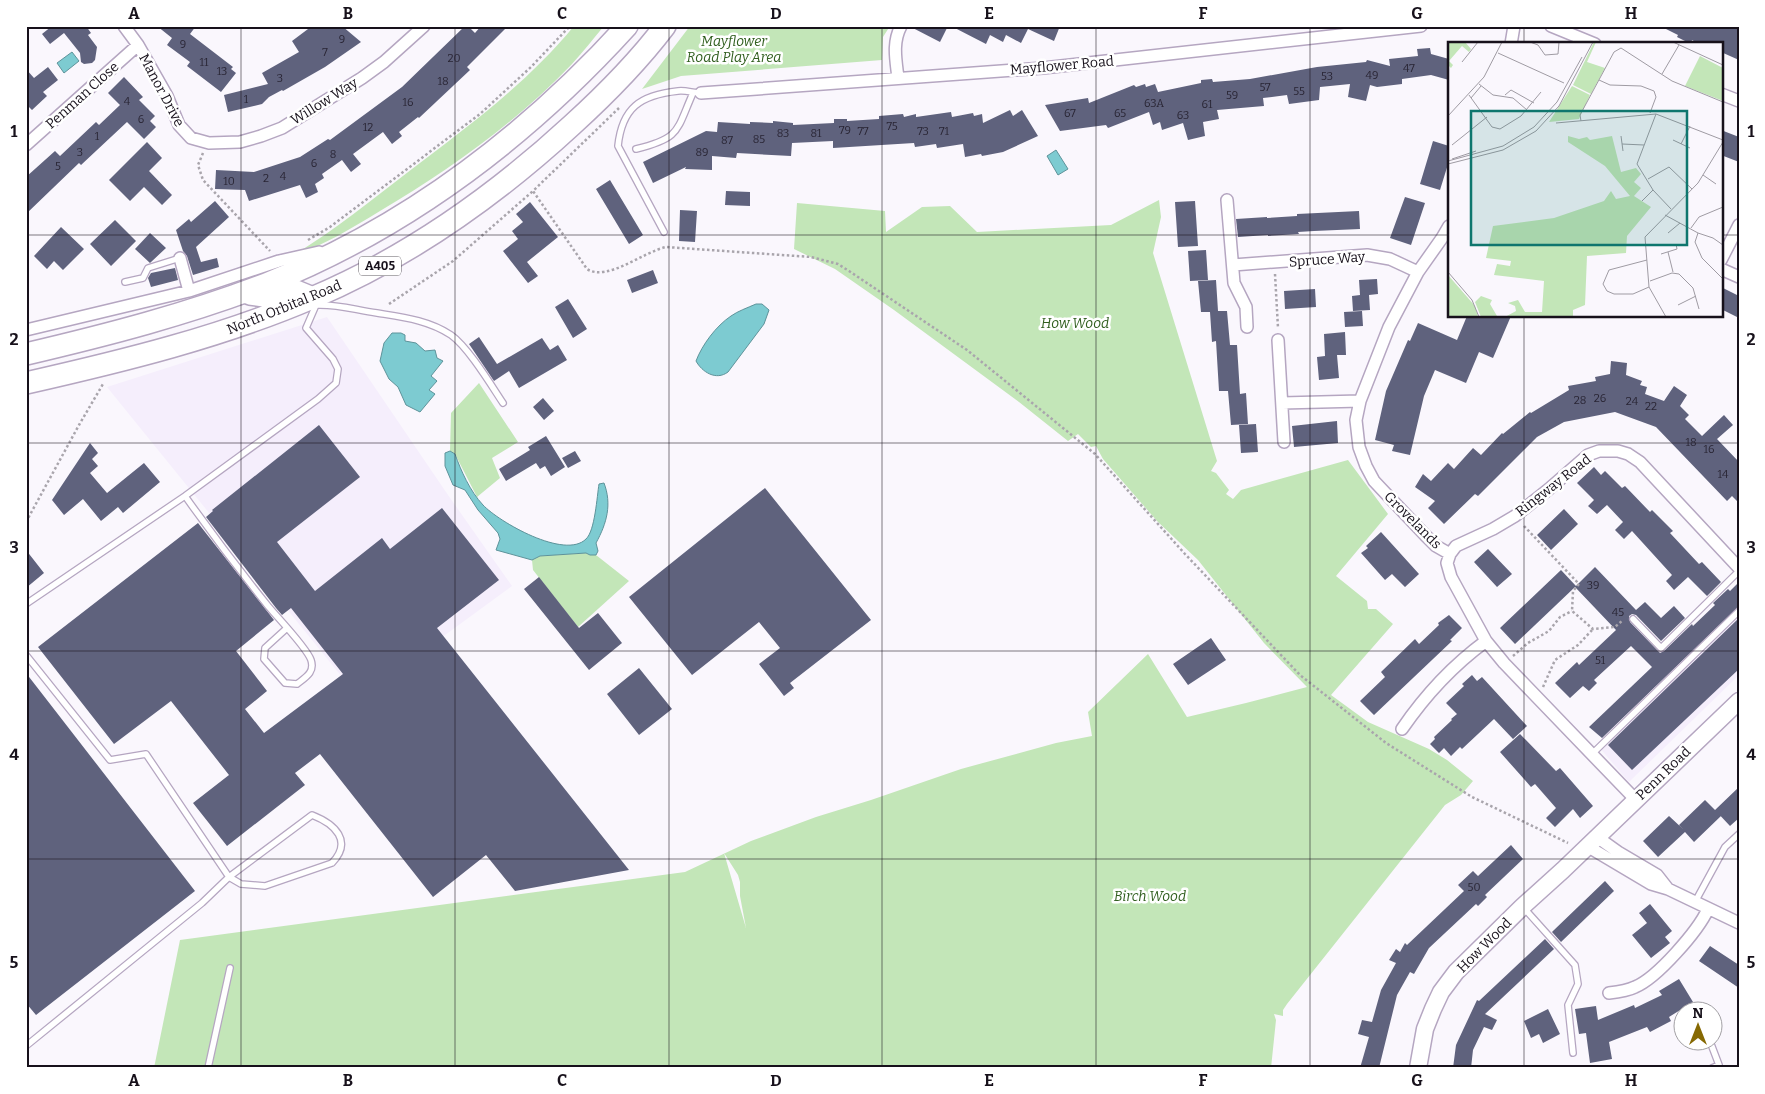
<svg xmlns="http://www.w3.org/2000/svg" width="1765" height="1094" viewBox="0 0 1765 1094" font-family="Bitter,serif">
	<rect width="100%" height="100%" fill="#faf7fd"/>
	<path fill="#f5eefc" d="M327 317 448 495 512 586 359 698 107 387Z
		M1739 611V675L1629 782 1598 746Z"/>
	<path fill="#c3e6b8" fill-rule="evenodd" d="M574 26H604C593 39 583 52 572 64 518 121 448 171 380 211 352 228 323 246 292 256 335 230 373 199 412 169 470 125 527 83 574 26Z
		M690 26H890L883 37 882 60 681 76 642 89Z
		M1159 200 1161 217 1153 253 1217 461 1211 471 1216 473 1229 490 1226 494 1233 499 1241 490 1348 460 1388 514 1336 576 1367 601 1368 609H1376L1393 624 1331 695 1368 722 1429 749 1447 760 1473 781 1461 795 1445 805 1287 1004 1283 1010V1016L1274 1014 1276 1020 1271 1068H154L180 940 685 872 751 841 816 817 871 800 961 769 1056 743 1092 736 1088 712 1148 654 1187 717 1246 703 1307 687 1264 643 1198 560 1157 521 1103 459 1096 446 1091 447 1078 434 1068 441 1019 402 894 310 835 269 794 249 797 203 885 211 886 232 922 207 950 206 977 232 1111 225ZM724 853 738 875 740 882V896L746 928Z
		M479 383 518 442 492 458 500 478 477 497 455 454 450 451 451 413Z
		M586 553 590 555H596L629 581 578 627 533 570 532 560 540 556Z"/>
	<path fill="#7dcbd1" stroke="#5e939a" d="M72 52 79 61 64 73 57 63Z
		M1056 150 1068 169 1058 175 1047 156Z
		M756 304H762L769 310 764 324 728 372C716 381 702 372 696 361 702 345 716 326 731 316 738 311 747 308 756 304Z
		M392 333H401L405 335V341L416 343 425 351 435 350 437 358 443 361 431 376 437 381 429 390 435 394 420 412 406 405 398 387 389 379 380 361 384 343Z
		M450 451 455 454C461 471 470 491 483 505 499 522 565 560 586 539 595 531 597 496 599 484L604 483C612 504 607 523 596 543L598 551 596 555H590L586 553 540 556 532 560 496 550 500 539 498 533 478 510 465 490 453 485 445 466V453Z"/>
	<path fill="#5f627d" d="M52 26H86L91 33 88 35 97 47 95 60 92 63 84 64 81 62 80 53 64 33 50 44 42 34Z
		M157 26H196L190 34 233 67 231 69 236 73 221 92 187 66 190 62 167 45 172 38Z
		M312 26H342L361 42 325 67 283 91 282 90 269 97 262 104 228 112 224 95 268 84 262 73 299 52 292 41Z
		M465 26H468L475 33 481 26H508L467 67 470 70 419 118 418 117 399 132 402 136 392 144 383 132 353 154 361 164 351 172 342 160 322 174 324 178 315 184 318 192 306 198 300 185 249 201 245 190 215 189 216 170 254 172 300 157 328 139 330 140 402 87Z
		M909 26H948L940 42Z
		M951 26H1060L1054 41 1028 29 1021 43 1006 35 1003 42 990 35 986 44Z
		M1660 26H1739V60L1721 52V44H1699L1692 40 1691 44 1677 37 1678 35Z
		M1430 48 1431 54 1449 59V80L1431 75 1402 79V84L1377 87 1370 85 1366 101 1348 97 1350 84 1320 87 1319 100 1289 104 1287 95 1263 98 1264 106 1217 110 1219 119 1203 122 1205 136 1188 140 1183 123 1162 130 1160 122 1153 125 1149 112 1108 128 1106 125 1060 131 1045 105 1088 98 1089 103 1134 85 1136 87 1145 84 1146 87 1155 84 1158 92 1201 83V80L1212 79 1213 82 1250 79 1317 67 1366 62 1367 60 1390 66 1389 59 1418 56 1417 49Z
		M48 67 58 80 43 92 47 96 32 110 26 104V69L34 78Z
		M124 77 143 97 139 100 155 116 150 121 156 127 144 139 127 122 81 165 79 163 26 214V177L55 151 60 156 96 122 99 125 120 105 108 93Z
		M1010 110 1013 116 1022 110 1038 136 1003 152 982 156 981 154 965 157 963 144 937 148 936 144 915 147 914 143 833 148V141L792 143 791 156 737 153 736 158 712 156V170L685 169 686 167 653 183 643 162 706 131 717 132 718 122 750 124V122L773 123V121L793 123V125L834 123V119H847V121L879 119V116L903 114 904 117 916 114V117L951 112 952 117 973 113 974 116 982 114 983 123Z
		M1721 130 1739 137V162L1721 155Z
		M1433 141 1449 146V161L1440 190 1420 184Z
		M147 142 162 158 149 171 172 195 162 205 144 187 130 201 109 180Z
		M610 180 643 235 629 244 596 189Z
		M726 191 750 192V206L725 205Z
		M1405 197 1425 203 1411 245 1390 238Z
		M215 201 229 217 196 247 201 262 217 258 219 267 193 275 187 256 183 251 176 230 189 219 191 222Z
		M1195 201 1198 246 1178 247 1175 202Z
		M530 202 558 237 527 262 538 276 528 283 503 251 518 239 512 231 523 222 516 214Z
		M680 210 697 211 695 242 679 241Z
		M1359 211 1360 229 1314 231 1298 232 1299 234 1268 236V235L1238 237 1236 219 1267 217V218L1297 216V214Z
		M115 220 136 241 111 266 90 244Z
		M61 227 84 249 63 270 54 261 47 269 34 256Z
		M150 233 166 248 150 263 135 249Z
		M1206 250 1208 280 1190 281 1188 251Z
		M175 268 178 280 151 287 148 278 151 273Z
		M653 270 658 283 632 293 627 280Z
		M1377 279 1378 294 1369 295 1370 310 1353 311 1352 296 1360 295 1359 280Z
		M1216 280 1218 311H1227L1230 345H1237L1240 394 1246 393 1248 424 1231 425 1228 391H1219L1216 341 1212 342 1210 312H1201L1198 281Z
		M1721 287 1739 296V318L1721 309Z
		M1315 289 1316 307 1285 309 1284 291Z
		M568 299 587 329 573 338 555 307Z
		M1362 311 1363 326 1345 327 1344 312Z
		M1467 316H1511L1493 358 1479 352 1466 383 1435 370 1424 396 1410 455 1392 451 1394 445 1375 440 1386 391 1408 340 1410 341 1418 323 1457 340Z
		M1345 332 1346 355H1337L1339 378 1319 380 1317 357 1325 356 1324 334Z
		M479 337 497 364 542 338 550 350 558 345 567 360 519 388 509 371 494 381 469 344Z
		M1611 361 1627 363 1626 375 1642 381 1640 385 1647 387 1645 394 1664 401 1674 386 1687 395 1680 406 1689 415 1685 419 1702 436 1724 415 1733 425 1717 439 1739 462V503L1732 496 1727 501 1656 427 1615 412 1564 422 1537 437 1478 496 1475 494 1444 524 1428 508 1435 501 1415 487 1423 474 1431 481 1448 463 1454 469 1473 448 1481 455 1502 433 1503 434 1530 412 1531 413 1569 390 1568 386 1596 381 1595 377 1610 374Z
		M543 398 554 411 544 420 533 407Z
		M1337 421 1338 443 1294 447 1292 426Z
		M1256 424 1258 452 1241 453 1239 425Z
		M319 425 360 477 277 542 315 591 382 538 390 549 442 508 499 580 437 628 629 870 515 891 486 855 433 897 320 754 295 773 305 785 227 846 193 803 229 775 171 701 114 744 38 647 198 523 274 620 236 651 267 691 245 709 264 733 343 674 291 608 282 615 276 608 206 517 213 511 212 510Z
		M546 436 565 467 551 476 545 466 540 469 536 463 506 481 499 469 530 450 528 447Z
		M90 443 98 453 92 459 98 466 90 473 107 493 144 463 160 482 123 513 118 507 101 521 83 499 64 515 52 500Z
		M575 451 581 461 568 468 562 458Z
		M1594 467 1601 475 1605 471 1622 488 1625 486 1650 512 1652 510 1673 531 1670 533 1699 564 1702 562 1721 582 1707 596 1688 577 1674 590 1666 581 1672 575 1632 531 1624 539 1615 530 1623 522 1607 505 1597 514 1588 506 1594 500 1577 483Z
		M765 488 871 620 790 683 794 688 784 696 759 664 780 648 759 622 692 675 629 597Z
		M1564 509 1578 524 1551 550 1537 535Z
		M1381 532 1419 574 1405 587 1392 574 1385 580 1361 553 1368 548 1366 546Z
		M1488 549 1512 574 1497 587 1474 562Z
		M26 550 44 573 26 588Z
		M1595 567 1636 610 1645 602 1661 618 1674 606 1685 618 1661 641 1636 615 1632 614 1629 616 1630 622 1660 653 1664 651 1692 624 1693 626 1715 605 1713 603 1728 589 1730 591 1739 582V606L1602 738 1589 727 1652 667 1631 646 1594 680 1597 683 1589 691 1583 686 1570 698 1555 683 1577 662 1579 665 1616 630 1575 587 1515 644 1500 628 1561 570 1576 586Z
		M539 577 579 628 598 613 622 643 589 670 524 589Z
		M1449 615 1462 628 1450 640 1452 641 1374 715 1360 701 1385 677 1381 672 1415 639 1419 644 1439 625 1438 623Z
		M1739 618V669L1632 770 1608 745Z
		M1211 638 1226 660 1188 685 1173 664Z
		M639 668 672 709 639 735 607 694Z
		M26 673 195 891 36 1015 26 1003Z
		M1472 675 1477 681 1482 677 1527 726 1513 739 1494 719 1462 749 1460 747 1451 756 1444 748 1439 753 1430 744 1435 739 1434 737 1452 720 1451 719 1457 714 1446 703 1464 686 1462 684Z
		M1520 734 1556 771 1560 768 1593 806 1580 818 1573 809 1555 827 1546 818 1556 808 1535 784 1531 787 1500 752Z
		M1739 787V818L1730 826 1715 810Z
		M1705 800 1721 816 1694 842 1685 832 1658 857 1643 841 1669 816 1683 829 1679 825Z
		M1511 845 1523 859 1485 895 1487 897 1478 906 1476 904 1429 948 1414 974 1410 972 1397 995 1379 1068H1360L1369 1037 1358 1034 1362 1020 1372 1022 1381 990 1396 963 1389 960 1396 949 1400 952 1405 943 1407 945 1464 891 1458 885 1473 871 1478 876Z
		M1605 881 1614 891 1561 942 1552 932 1554 930Z
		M1650 904 1672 931 1665 937 1670 943 1651 958 1632 935 1647 923 1639 913Z
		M1545 939 1554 949 1485 1014 1497 1020 1492 1030 1484 1027 1473 1050 1471 1068H1453L1456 1045 1477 1000 1479 1001Z
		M1710 946 1739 965V988L1699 961Z
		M1679 979 1693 1002 1669 1017 1671 1021 1650 1032 1647 1027 1609 1042 1612 1059 1590 1063 1586 1033 1579 1034 1575 1009 1596 1006 1598 1020 1634 1005 1635 1008 1662 995 1659 991Z
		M1548 1009 1560 1034 1543 1043 1539 1034 1531 1038 1524 1021Z"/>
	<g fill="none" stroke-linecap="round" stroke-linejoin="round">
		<g stroke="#b5a6c1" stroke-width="8">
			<path id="lane" d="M636 149C681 138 676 131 693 93
				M664 232 618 146C622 108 640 95 678 91 686 90 693 93 701 93
				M125 282 143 278 148 268 180 258
				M316 305C339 304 355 310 377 313 402 317 429 320 451 335 468 347 491 385 503 403
				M185 496C212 534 240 571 268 606 278 618 307 648 311 660 315 672 306 677 297 684L285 683 264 659 265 648 287 628
				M26 604 185 496 318 399 336 383 338 369 333 359 306 328 316 305 315 302
				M1633 619 1661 648 1739 571
				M26 655 110 760 146 754 229 877 241 884 265 886 332 863C353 841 335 824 312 815L229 877 202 903 26 1046
				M1592 754 1739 611
				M1695 902 1725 847 1739 834
				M1523 907 1575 965 1578 984 1568 1005 1573 1053
				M1711 1044 1719 1065 1712 1068
				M208 1068 230 968"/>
		</g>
		<g stroke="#b5a6c1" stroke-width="14">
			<path id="street" d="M124 26 138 45 167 96 179 125 191 138 209 143 240 142 261 136 282 128 362 78 384 62 424 26
				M1551 26 1595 44
				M1511 44 1514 26
				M898 78C896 60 892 43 901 26
				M701 93 1043 68 1421 26
				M1721 94 1739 101
				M26 145 138 45
				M1227 200 1234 283 1246 307 1247 327
				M1449 226 1442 238 1418 272 1389 327 1360 401 1356 420 1359 447 1366 466 1374 481 1425 535 1436 546 1450 554 1447 563 1451 577 1486 641 1504 663 1635 799
				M180 258 189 291
				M1721 260 1739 225
				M1233 265 1367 255 1390 259 1418 272
				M1721 269 1739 277
				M26 330 189 291 279 261 319 252
				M1278 340 1284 442
				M1282 403 1360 401
				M1450 554 1456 546 1493 529 1515 516 1549 489 1588 455 1599 451H1618L1628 454 1640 462 1739 568
				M1402 729C1426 694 1452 666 1486 641
				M1597 837 1618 852 1657 875 1668 889
				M1587 846 1651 884 1668 889 1739 923
				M1609 993C1618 992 1627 991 1635 987 1657 978 1698 931 1708 909"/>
		</g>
		<g stroke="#b5a6c1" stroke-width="19">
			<path id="secondary" d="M1418 1068 1425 1029 1433 1009 1441 992 1456 972 1522 907 1563 870 1739 701"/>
		</g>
		<g stroke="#b5a6c1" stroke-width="24">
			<path id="highway" d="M250 294 271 297 296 291 313 298
				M26 354C107 335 188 314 266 284 406 228 526 137 627 26
				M26 383C123 361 221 337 312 298 409 257 495 196 572 125 605 95 637 63 665 26"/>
		</g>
		<path stroke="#a9a5ac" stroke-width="2.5" stroke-dasharray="2.5 2.5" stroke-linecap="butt" d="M619 108 533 191 587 269C607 282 643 252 666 247L811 257 838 264 849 271 967 350 1095 454 1185 554 1300 675 1386 743 1472 797 1568 843
			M203 153 198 165 203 180 270 251
			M308 240 330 227 480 114 531 67 570 26
			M1275 274 1278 328
			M389 304 453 261 533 191
			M26 522 79 425 103 384
			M1524 526 1579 584 1573 591 1572 611 1593 629 1615 627 1623 620
			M1513 656 1528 643 1549 631 1560 617 1572 611
			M1543 687 1555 660 1578 645 1593 629"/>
		<use href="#lane" stroke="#fff" stroke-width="5.5"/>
		<use href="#street" stroke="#fff" stroke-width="11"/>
		<use href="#secondary" stroke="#fff" stroke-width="16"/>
		<use href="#highway" stroke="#fff" stroke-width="21"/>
	</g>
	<path fill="none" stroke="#17111b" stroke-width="1" stroke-opacity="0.55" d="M241 26V1068M455 26V1068M669 26V1068M882 26V1068M1096 26V1068M1310 26V1068M1524 26V44M26 235H1449M1721 235H1739M1524 316V1068M26 443H1739M26 651H1739M26 859H1739"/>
	<g text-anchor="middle" stroke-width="5" stroke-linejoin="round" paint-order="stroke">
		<g font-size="11" fill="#292534">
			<text x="342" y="43">9</text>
			<text x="183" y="48">9</text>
			<text x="325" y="56">7</text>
			<text x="454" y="62">20</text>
			<text x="204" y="66">11</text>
			<text x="1409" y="72">47</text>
			<text x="222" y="75">13</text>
			<text x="1372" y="79">49</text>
			<text x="1327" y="80">53</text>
			<text x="280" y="82">3</text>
			<text x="443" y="85">18</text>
			<text x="1265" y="91">57</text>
			<text x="1299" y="95">55</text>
			<text x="1232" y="99">59</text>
			<text x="246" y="103">1</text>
			<text x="127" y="105">4</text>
			<text x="408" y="106">16</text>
			<text x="1154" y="107">63A</text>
			<text x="1207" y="108">61</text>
			<text x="1070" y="117">67</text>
			<text x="1120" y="117">65</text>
			<text x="1183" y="119">63</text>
			<text x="141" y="123">6</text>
			<text x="892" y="130">75</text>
			<text x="368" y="131">12</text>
			<text x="845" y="134">79</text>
			<text x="863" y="135">77</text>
			<text x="923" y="135">73</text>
			<text x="944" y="135">71</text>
			<text x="783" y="137">83</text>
			<text x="816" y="137">81</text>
			<text x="97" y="140">1</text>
			<text x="759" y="143">85</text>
			<text x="727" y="144">87</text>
			<text x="80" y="156">3</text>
			<text x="702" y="156">89</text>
			<text x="333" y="158">8</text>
			<text x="314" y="167">6</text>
			<text x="58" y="170">5</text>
			<text x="283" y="180">4</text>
			<text x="266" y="182">2</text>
			<text x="229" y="185">10</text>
			<text x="1600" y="402">26</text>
			<text x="1580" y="404">28</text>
			<text x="1632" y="405">24</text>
			<text x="1651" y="410">22</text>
			<text x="1691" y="446">18</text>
			<text x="1709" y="453">16</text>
			<text x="1723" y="478">14</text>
			<text x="1593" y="589">39</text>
			<text x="1618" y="616">45</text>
			<text x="1600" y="664">51</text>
			<text x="1474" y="891">50</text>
		</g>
		<rect fill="#fff" stroke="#5d585f" stroke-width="1" x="359" y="256.5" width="42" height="19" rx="4"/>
		<g font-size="12" font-weight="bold" fill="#17111b">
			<text x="380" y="270">A405</text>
		</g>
		<g font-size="14" font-style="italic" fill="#315f1f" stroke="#fff">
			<text x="734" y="46">Mayflower<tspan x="734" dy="16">Road Play Area</tspan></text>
			<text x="1075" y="328">How Wood</text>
			<text x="1150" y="901">Birch Wood</text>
		</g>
		<g font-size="14" fill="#17111b" stroke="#fff">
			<text transform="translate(1062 65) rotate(-5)" y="5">Mayflower Road</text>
			<text transform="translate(162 90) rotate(62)" y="5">Manor Drive</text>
			<text transform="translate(82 95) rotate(-42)" y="5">Penman Close</text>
			<text transform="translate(324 101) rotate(-32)" y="5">Willow Way</text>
			<text transform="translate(1327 259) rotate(-4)" y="5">Spruce Way</text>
			<text transform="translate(284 307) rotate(-22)" y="5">North Orbital Road</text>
			<text transform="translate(1553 485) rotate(-38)" y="5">Ringway Road</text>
			<text transform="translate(1413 520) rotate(45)" y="5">Grovelands</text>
			<text transform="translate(1663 773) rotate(-44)" y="5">Penn Road</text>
			<text transform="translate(1484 945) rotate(-45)" y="5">How Wood</text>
		</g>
	</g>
	<g transform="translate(1448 42)">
		<rect width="275" height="275" fill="#faf7fd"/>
		<path d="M0 0H17L23 7 21 10 14 4 1 19 5 23 3 26 0 23ZM146 0H148L139 20 157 26 143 52 125 43ZM252 14 275 26V59L237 44ZM124 44 142 53 131 77 101 80ZM120 94 131 97 139 95 142 98 164 94 173 130 188 126 193 132 186 140 193 146 186 154 203 165 179 194 178 211 139 214 137 263 125 268V275H57L68 269 67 264 60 261 70 258 77 270H94L96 239 46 233 49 222 62 224 63 219 38 216 45 184 106 176 156 159 163 149 168 157 182 154 157 124 120 100ZM0 233 27 264 30 275H0ZM33 254 44 258 42 262 49 274 33 275 27 260Z" fill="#c3e6b8"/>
		<path fill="none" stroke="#9f9ba3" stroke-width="1" d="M82 0 90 3 97 13 110 12 111 0M225 0 275 23M50 11 116 41M14 20 30 0M214 32 231 3M151 38 162 43 193 44 206 49 208 55 202 71M31 42 45 53 65 56 79 68M21 53 44 85 52 87 73 74 93 50M57 53 63 48 86 61M23 56 33 44M208 72 189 122 205 148 223 167M0 74 36 35 54 0M133 79 132 73 166 10 173 6 224 39 275 60M108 81 208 72 275 98M173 94 175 109M225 98 242 106M174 102 196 103M233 102 242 84M4 103 39 75M4 117 28 109M0 119 55 104 86 85 109 60 134 15M0 122 55 108 88 89 111 64 145 0M255 133 268 142M200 137 221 125 244 147M194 159 205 148M217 173 250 191M243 186 251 175 275 165M220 191 232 181M250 191 247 200 254 216 275 237M250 191 265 196 275 203M220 210 225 230M213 212 229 207 228 202M199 218 161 228 155 242 159 249 166 252H185L201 245M0 230 24 258 31 275M202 239 224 231 231 232 245 246 251 267M230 263 248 254M218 275 201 245 197 195 250 141 275 100"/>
		<path fill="#0f766e" fill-opacity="0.15" stroke="#0f766e" stroke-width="2.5" d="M23 69H239V203H23Z"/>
		<rect width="275" height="275" fill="none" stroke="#17111b" stroke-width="2.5"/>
	</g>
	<rect width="1765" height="1094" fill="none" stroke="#ffffff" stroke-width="55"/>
	<g transform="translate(1698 1026)"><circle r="24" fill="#ffffff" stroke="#a2a0a4"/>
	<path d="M0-4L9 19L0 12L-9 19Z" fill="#866903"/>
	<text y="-8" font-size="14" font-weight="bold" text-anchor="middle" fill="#17111b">N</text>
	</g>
	<rect x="28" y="28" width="1710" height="1038" fill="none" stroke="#17111b" stroke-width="2"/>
	<g font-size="16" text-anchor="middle" font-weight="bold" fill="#17111b">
		<text x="134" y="19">A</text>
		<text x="348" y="19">B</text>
		<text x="562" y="19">C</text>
		<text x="776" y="19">D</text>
		<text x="989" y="19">E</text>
		<text x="1203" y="19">F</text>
		<text x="1417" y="19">G</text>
		<text x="1631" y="19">H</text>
		<text x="14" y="137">1</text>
		<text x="1751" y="137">1</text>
		<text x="14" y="345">2</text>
		<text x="1751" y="345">2</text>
		<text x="14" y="553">3</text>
		<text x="1751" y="553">3</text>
		<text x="14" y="760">4</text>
		<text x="1751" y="760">4</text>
		<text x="14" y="968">5</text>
		<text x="1751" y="968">5</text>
		<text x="134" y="1086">A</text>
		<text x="348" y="1086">B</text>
		<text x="562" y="1086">C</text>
		<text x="776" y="1086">D</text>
		<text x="989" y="1086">E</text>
		<text x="1203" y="1086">F</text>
		<text x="1417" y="1086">G</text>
		<text x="1631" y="1086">H</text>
	</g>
</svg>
